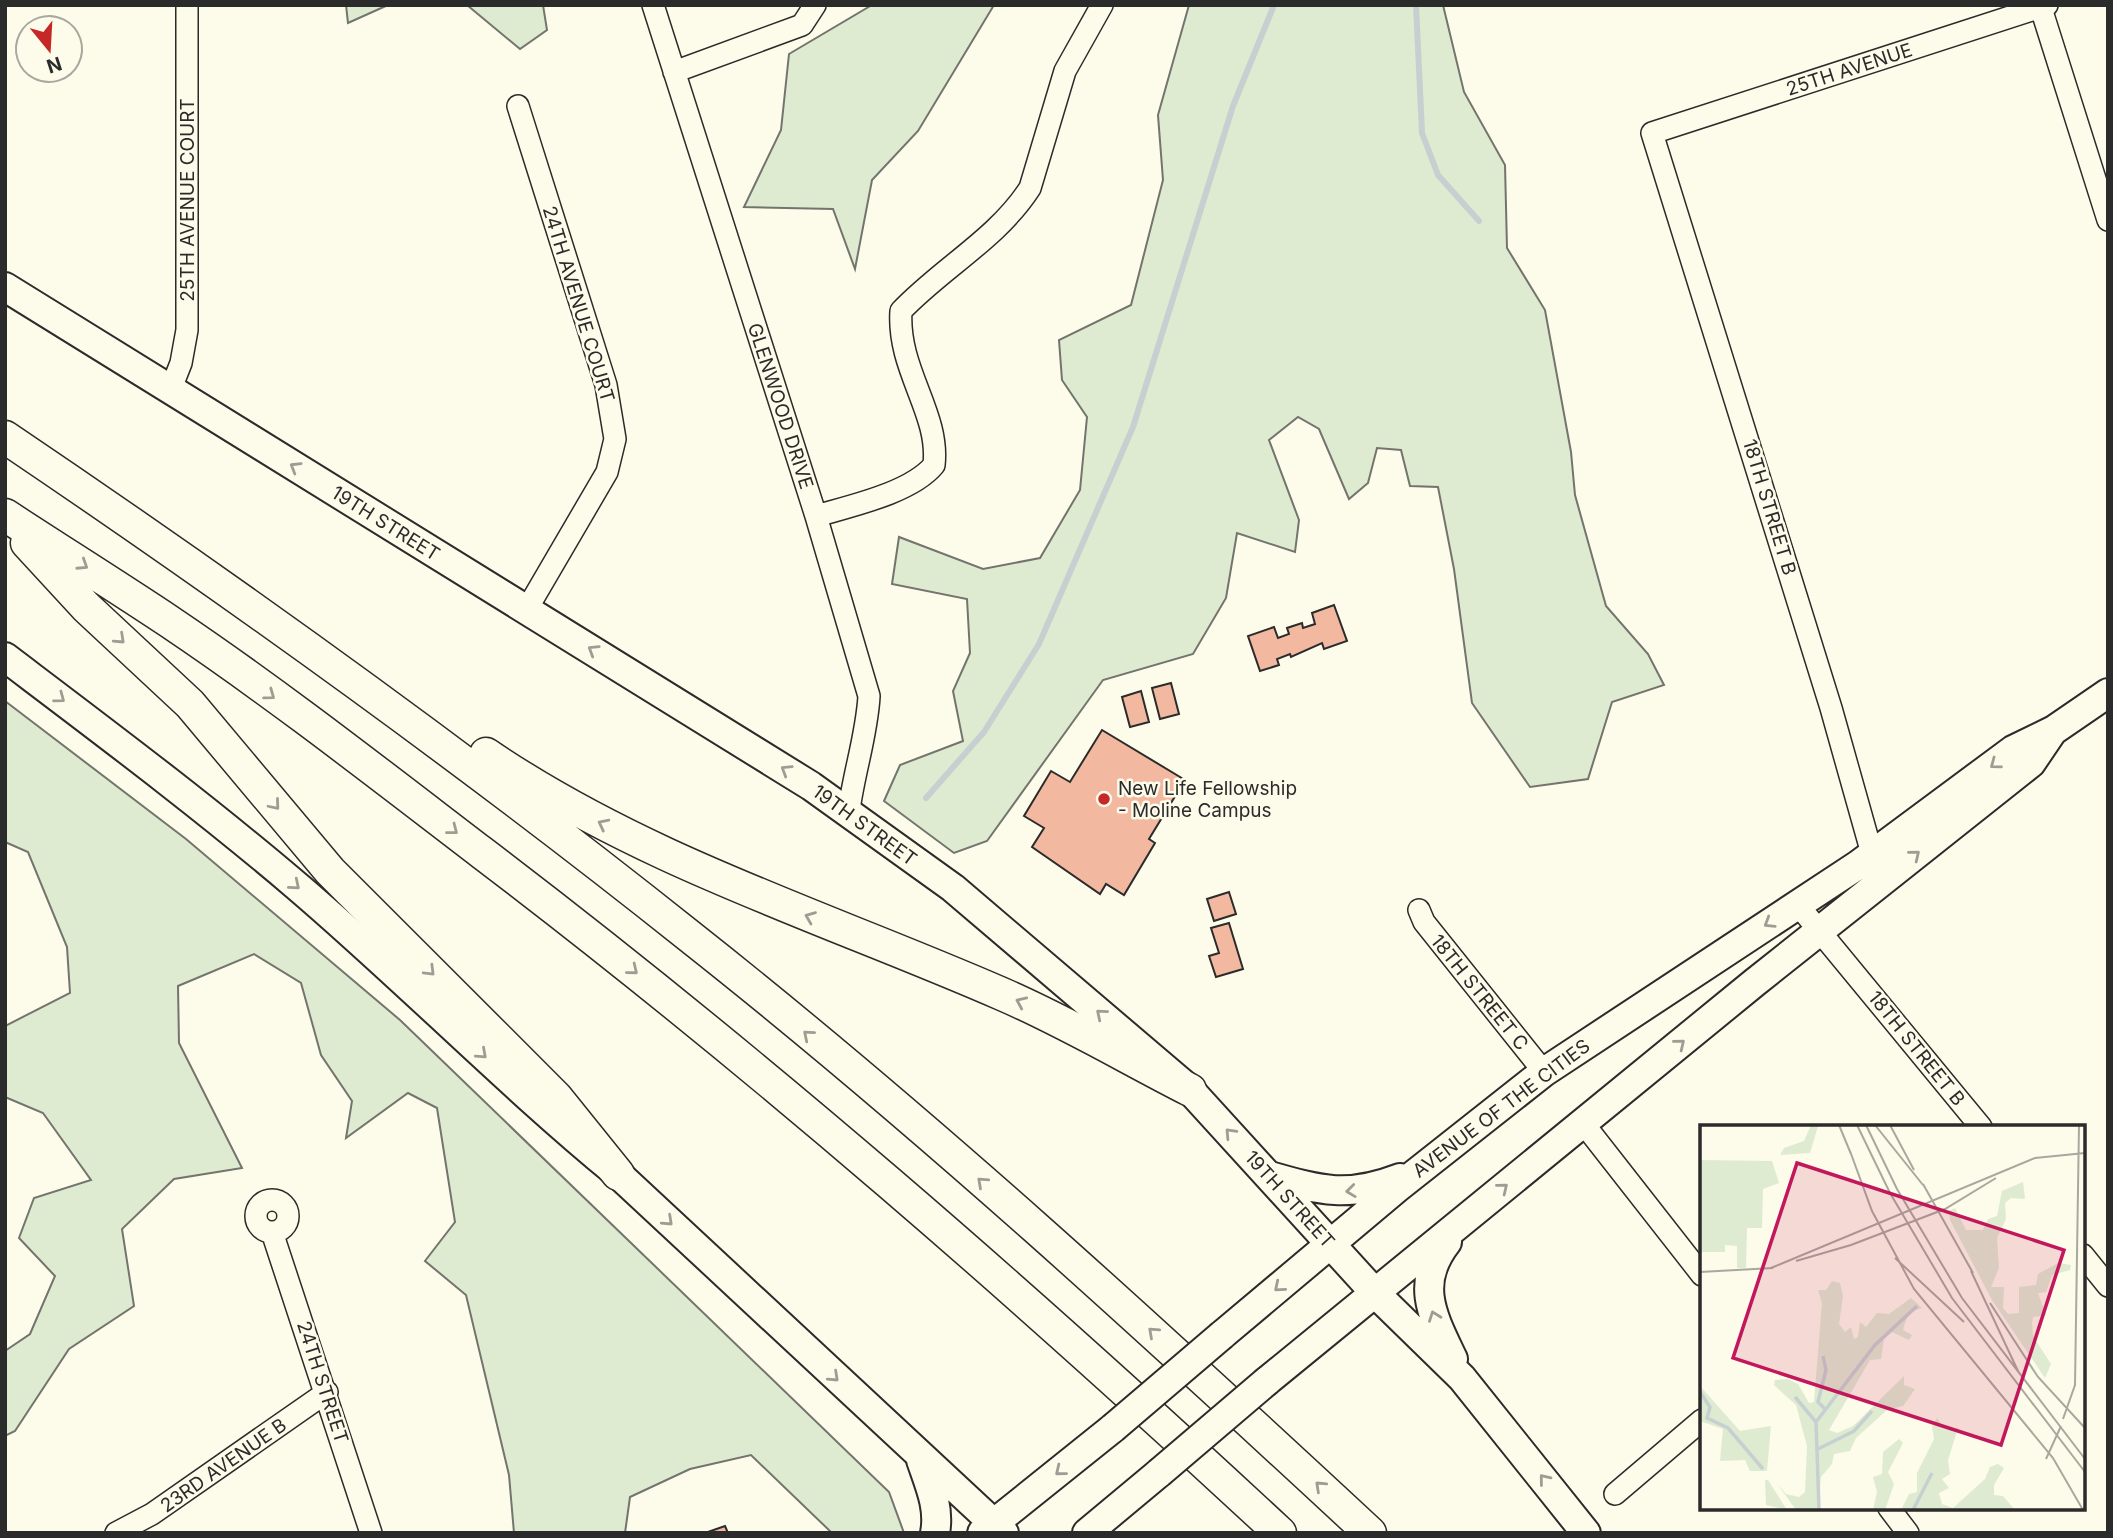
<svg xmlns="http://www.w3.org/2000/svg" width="2113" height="1538" viewBox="0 0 2113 1538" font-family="Inter,sans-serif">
	<rect width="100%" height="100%" fill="#fdfbea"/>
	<path fill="#deebd1" stroke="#74746e" stroke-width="2" d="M346 5H388L348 23Z
		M467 5H543L547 30 520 49Z
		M872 5H994L918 131 872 180 855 269 833 209 744 207 781 130 789 54Z
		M1189 5H1443L1464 92 1505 165 1507 248 1545 310 1571 452 1575 495 1606 606 1648 654 1664 685 1612 702 1588 779 1530 787 1472 703 1454 569 1438 487 1410 486 1401 450 1377 448 1368 483 1349 499 1319 429 1298 417 1269 440 1299 520 1295 552 1237 533 1226 598 1193 654 1103 680 987 841 954 853 884 801 900 765 963 741 953 691 970 653 967 599 892 584 899 537 983 569 1040 558 1080 490 1087 417 1062 380 1059 340 1131 305 1163 180 1158 115Z
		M5 701 186 839 400 1020 889 1492 904 1533H832L751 1455 690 1469 630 1497 625 1533H514L509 1475 466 1295 425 1261 455 1222 437 1108 408 1093 346 1138 352 1101 321 1055 301 983 254 954 178 986 179 1043 242 1168 174 1179 122 1229 134 1306 69 1349 15 1431 5 1436V1351L30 1334 55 1276 19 1238 34 1198 91 1180 43 1113 5 1097V1026L70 993 67 947 28 852 5 842Z"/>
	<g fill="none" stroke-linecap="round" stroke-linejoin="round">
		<path stroke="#c7d0d0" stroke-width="6" d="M1416 5 1422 133 1438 175 1479 221
			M926 798 984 732 1039 644 1133 427 1233 106 1274 5"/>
	</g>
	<path fill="#f2b8a0" stroke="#2b2b2b" stroke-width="2" d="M1334 605 1347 641 1324 649 1322 643 1291 657 1290 654 1277 659 1279 665 1260 671 1248 636 1274 627 1278 638 1289 634 1287 628 1302 623 1303 628 1315 624 1312 613Z
		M1171 683 1179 714 1160 719 1152 688Z
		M1141 691 1149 722 1130 727 1122 697Z
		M1102 730 1185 780 1149 839 1155 843 1124 895 1106 884 1100 894 1032 847 1044 828 1024 816 1051 771 1070 782Z
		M1229 892 1236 914 1214 921 1207 899Z
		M1229 923 1243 969 1216 977 1209 956 1219 953 1211 928Z
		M725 1526 728 1533H705Z"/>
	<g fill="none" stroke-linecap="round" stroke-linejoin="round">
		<g stroke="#2b2b2b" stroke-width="24">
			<path id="minor" d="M653 5 816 516 869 696C867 734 854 772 849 810
				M2040 5 2108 220
				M674 72 802 25 815 5
				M518 106 606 385 615 439 607 472 527 609
				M170 391 181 363 187 330V5
				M816 516C850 506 911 493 934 465 940 413 897 370 901 311 943 267 997 239 1030 188L1065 71 1102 5
				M1876 868 1831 708 1652 133 2047 5
				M1798 905 1981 1127
				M1419 910 1424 922 1544 1072
				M1583 1123 1702 1275
				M256 1216a16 16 0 1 1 32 0a16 16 0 1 1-32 0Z
				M272 1232 371 1533
				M2083 1255 2108 1286
				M1615 1494 1702 1420
				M1889 1508 1908 1533
				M116 1533 152 1514 327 1392"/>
		</g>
		<g stroke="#2b2b2b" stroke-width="32">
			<path id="major" d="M5 287 811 786 953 888 1190 1090 1376 1294 1462 1378 1586 1533
				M5 657C104 732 203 806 298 887 407 980 507 1083 618 1174L1004 1533
				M1270 1176C1322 1191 1348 1198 1400 1178
				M1447 1242C1414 1284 1433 1317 1453 1359
				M1222 1335 1397 1188 1544 1072 1858 865 2013 750 2054 730 2108 693
				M1267 1381 1754 983 2031 763 2052 732
				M921 1460C929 1484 940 1507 935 1533
				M982 1533 1113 1428
				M1087 1533 1159 1473"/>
		</g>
		<g stroke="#2b2b2b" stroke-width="35">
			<path id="highway" d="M5 437C239 595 467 759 688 935 925 1122 1148 1327 1370 1533
				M5 515C60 551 116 586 170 622 277 694 379 774 481 852 760 1064 1023 1294 1280 1533
				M27 543 86 607 190 704 330 871 556 1097 618 1174
				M486 754C645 862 828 918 1002 994 1067 1022 1127 1058 1190 1090"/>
		</g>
		<use href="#minor" stroke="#fdfbea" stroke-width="21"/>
		<use href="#major" stroke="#fdfbea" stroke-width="28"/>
		<use href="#highway" stroke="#fdfbea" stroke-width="32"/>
		<g stroke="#2b2b2b" stroke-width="32" stroke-linecap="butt">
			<path id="major-bridge" d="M1113 1428 1222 1335
				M1159 1473 1267 1381"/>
		</g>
		<use href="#major-bridge" stroke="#fdfbea" stroke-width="28"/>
	</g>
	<defs><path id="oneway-chevron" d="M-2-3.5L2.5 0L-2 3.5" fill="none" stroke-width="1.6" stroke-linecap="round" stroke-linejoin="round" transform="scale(1.75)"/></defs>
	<g stroke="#9e9d94">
		<use href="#oneway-chevron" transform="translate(295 467) rotate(-149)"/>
		<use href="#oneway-chevron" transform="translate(83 565) rotate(33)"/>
		<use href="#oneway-chevron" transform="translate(120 639) rotate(43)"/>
		<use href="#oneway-chevron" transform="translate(593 650) rotate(-148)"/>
		<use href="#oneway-chevron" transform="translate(270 695) rotate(36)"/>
		<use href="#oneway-chevron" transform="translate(60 698) rotate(37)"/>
		<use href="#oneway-chevron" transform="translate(1995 764) rotate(143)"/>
		<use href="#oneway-chevron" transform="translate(786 770) rotate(-148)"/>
		<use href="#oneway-chevron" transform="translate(275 805) rotate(50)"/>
		<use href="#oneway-chevron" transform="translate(603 824) rotate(-153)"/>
		<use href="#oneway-chevron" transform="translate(453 830) rotate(38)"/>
		<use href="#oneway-chevron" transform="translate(1915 855) rotate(-39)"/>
		<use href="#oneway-chevron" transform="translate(295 885) rotate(40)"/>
		<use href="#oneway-chevron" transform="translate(810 917) rotate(-158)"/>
		<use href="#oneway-chevron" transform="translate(1769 923) rotate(148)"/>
		<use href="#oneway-chevron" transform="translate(633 970) rotate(39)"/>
		<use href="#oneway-chevron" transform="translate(430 971) rotate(45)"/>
		<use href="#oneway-chevron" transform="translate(1021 1002) rotate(-156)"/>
		<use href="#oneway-chevron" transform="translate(1101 1014) rotate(-140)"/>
		<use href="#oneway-chevron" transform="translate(808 1035) rotate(-140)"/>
		<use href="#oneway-chevron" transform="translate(1680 1044) rotate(-39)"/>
		<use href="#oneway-chevron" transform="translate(482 1054) rotate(42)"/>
		<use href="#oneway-chevron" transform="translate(1230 1133) rotate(-133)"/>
		<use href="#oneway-chevron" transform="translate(982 1182) rotate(-138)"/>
		<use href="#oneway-chevron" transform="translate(1503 1188) rotate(-39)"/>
		<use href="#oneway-chevron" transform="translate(1351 1191) rotate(173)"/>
		<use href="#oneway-chevron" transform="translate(668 1221) rotate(43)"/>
		<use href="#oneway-chevron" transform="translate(1279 1287) rotate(140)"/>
		<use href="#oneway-chevron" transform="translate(1434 1316) rotate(-110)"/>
		<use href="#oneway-chevron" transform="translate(1153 1332) rotate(-138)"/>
		<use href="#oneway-chevron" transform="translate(834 1377) rotate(43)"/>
		<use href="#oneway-chevron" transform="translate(1060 1471) rotate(141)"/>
		<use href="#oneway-chevron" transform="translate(1544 1479) rotate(-129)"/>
		<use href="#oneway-chevron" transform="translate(1320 1486) rotate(-137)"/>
	</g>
	<circle fill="#c62828" stroke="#fdfbea" stroke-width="2.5" cx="1104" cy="799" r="7"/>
	<g text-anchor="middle" stroke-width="5" stroke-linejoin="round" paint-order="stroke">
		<g font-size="19" fill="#2b2b2b" stroke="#fdfbea">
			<text transform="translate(1849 69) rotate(-18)" y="7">25TH AVENUE</text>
			<text transform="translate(187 200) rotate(-90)" y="7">25TH AVENUE COURT</text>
			<text transform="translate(579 304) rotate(73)" y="7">24TH AVENUE COURT</text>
			<text transform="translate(781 406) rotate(72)" y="7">GLENWOOD DRIVE</text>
			<text transform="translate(1770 507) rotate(73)" y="7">18TH STREET B</text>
			<text transform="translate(386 523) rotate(32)" y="7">19TH STREET</text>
			<text transform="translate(865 825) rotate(36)" y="7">19TH STREET</text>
			<text transform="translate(1480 992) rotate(51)" y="7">18TH STREET C</text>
			<text transform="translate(1917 1048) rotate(51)" y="7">18TH STREET B</text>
			<text transform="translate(1501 1108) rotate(-37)" y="7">AVENUE OF THE CITIES</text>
			<text transform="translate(1290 1199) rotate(48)" y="7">19TH STREET</text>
			<text transform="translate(323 1382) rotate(72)" y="7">24TH STREET</text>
			<text transform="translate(223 1465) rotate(-35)" y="7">23RD AVENUE B</text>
		</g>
		<g font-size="19" fill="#2b2b2b" stroke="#fdfbea" text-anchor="start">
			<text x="1118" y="795">New Life Fellowship<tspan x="1118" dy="22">- Moline Campus</tspan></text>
		</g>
	</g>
	<g transform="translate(1700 1125)">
		<rect width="385" height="385" fill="#fdfbea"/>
		<path d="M111 0 118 1 110 28 80 30 84 23 104 16ZM0 35 72 36 79 58 63 64 62 103H47L46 143H37V121L25 120V127H0ZM323 57 325 74 311 73 305 78 306 94 297 113 299 143 291 162H304L303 183 308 189 319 188V162L336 160 338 149 358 138 371 140 370 145 352 150 346 167 338 168 346 190 333 192 332 198 333 211 351 239 345 253 292 175 250 95 249 86 255 83 266 105H283L288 94 297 91 302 66ZM132 156 140 158 143 171 139 199 145 207 151 202 154 214 158 212 160 197 166 202 177 188 189 189 211 173 222 183 210 187 205 198 203 205 212 210 209 215 192 207 184 214 181 234 170 235 129 305 137 308 153 301 204 251V260L215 264 203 281 187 285 156 313 150 326 134 329 132 339 121 352 118 385H96L76 357 86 369 99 372 105 367 107 321 96 280 74 260 75 255 88 254 98 259 109 278 114 277 122 178 118 165H126ZM0 261 40 306 71 301 67 346H50L45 335 20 336 23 304 0 296ZM237 293 245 304 258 303 248 335 250 349 242 354 249 363 239 368 242 379 253 383 285 354 290 342 298 339 304 343 294 360V370L303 371 315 385H201L209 369 217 367V348L234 314 232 302ZM199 314 203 318 188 347 194 359 185 385H173L177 367 173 352 182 349 183 327ZM65 355H68L87 385 66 380Z" fill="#deebd1"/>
		<path fill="none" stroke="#c7d0d0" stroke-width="3.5" d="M123 231 126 245 118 277 125 284M0 267 10 282 7 293 28 303 63 344M95 272 116 297M118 324 154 306 172 286M119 385 116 297 175 220 217 181M213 385 232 348"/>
		<path fill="none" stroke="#a9a89e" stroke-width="2" d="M139 0 151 29M157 0 190 68 252 173 385 347M166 0 197 64 262 173 385 334M175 0 223 60M190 0 214 45M150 26 172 86 214 164 353 333 383 385M223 59 273 148M195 133 264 197M96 136 151 120 245 84 296 53M71 143 335 33 385 28M271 146 318 246M0 147 73 143M290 178 338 252 385 303M363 294 375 260 379 0M346 334 361 301"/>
		<path fill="#c2185b" fill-opacity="0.15" stroke="#c2185b" stroke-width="3.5" d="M97 38 364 125 301 320 33 233Z"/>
		<rect width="385" height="385" fill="none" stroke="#2b2b2b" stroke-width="3.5"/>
	</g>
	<rect width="2113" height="1538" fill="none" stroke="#2b2b2b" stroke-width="14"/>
	<g transform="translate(49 49) rotate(162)"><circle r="33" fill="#fdfbea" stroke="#a9a89e" stroke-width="2"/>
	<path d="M0-5L12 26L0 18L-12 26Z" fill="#c62828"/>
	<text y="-10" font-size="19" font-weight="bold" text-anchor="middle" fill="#2b2b2b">N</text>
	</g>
</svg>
